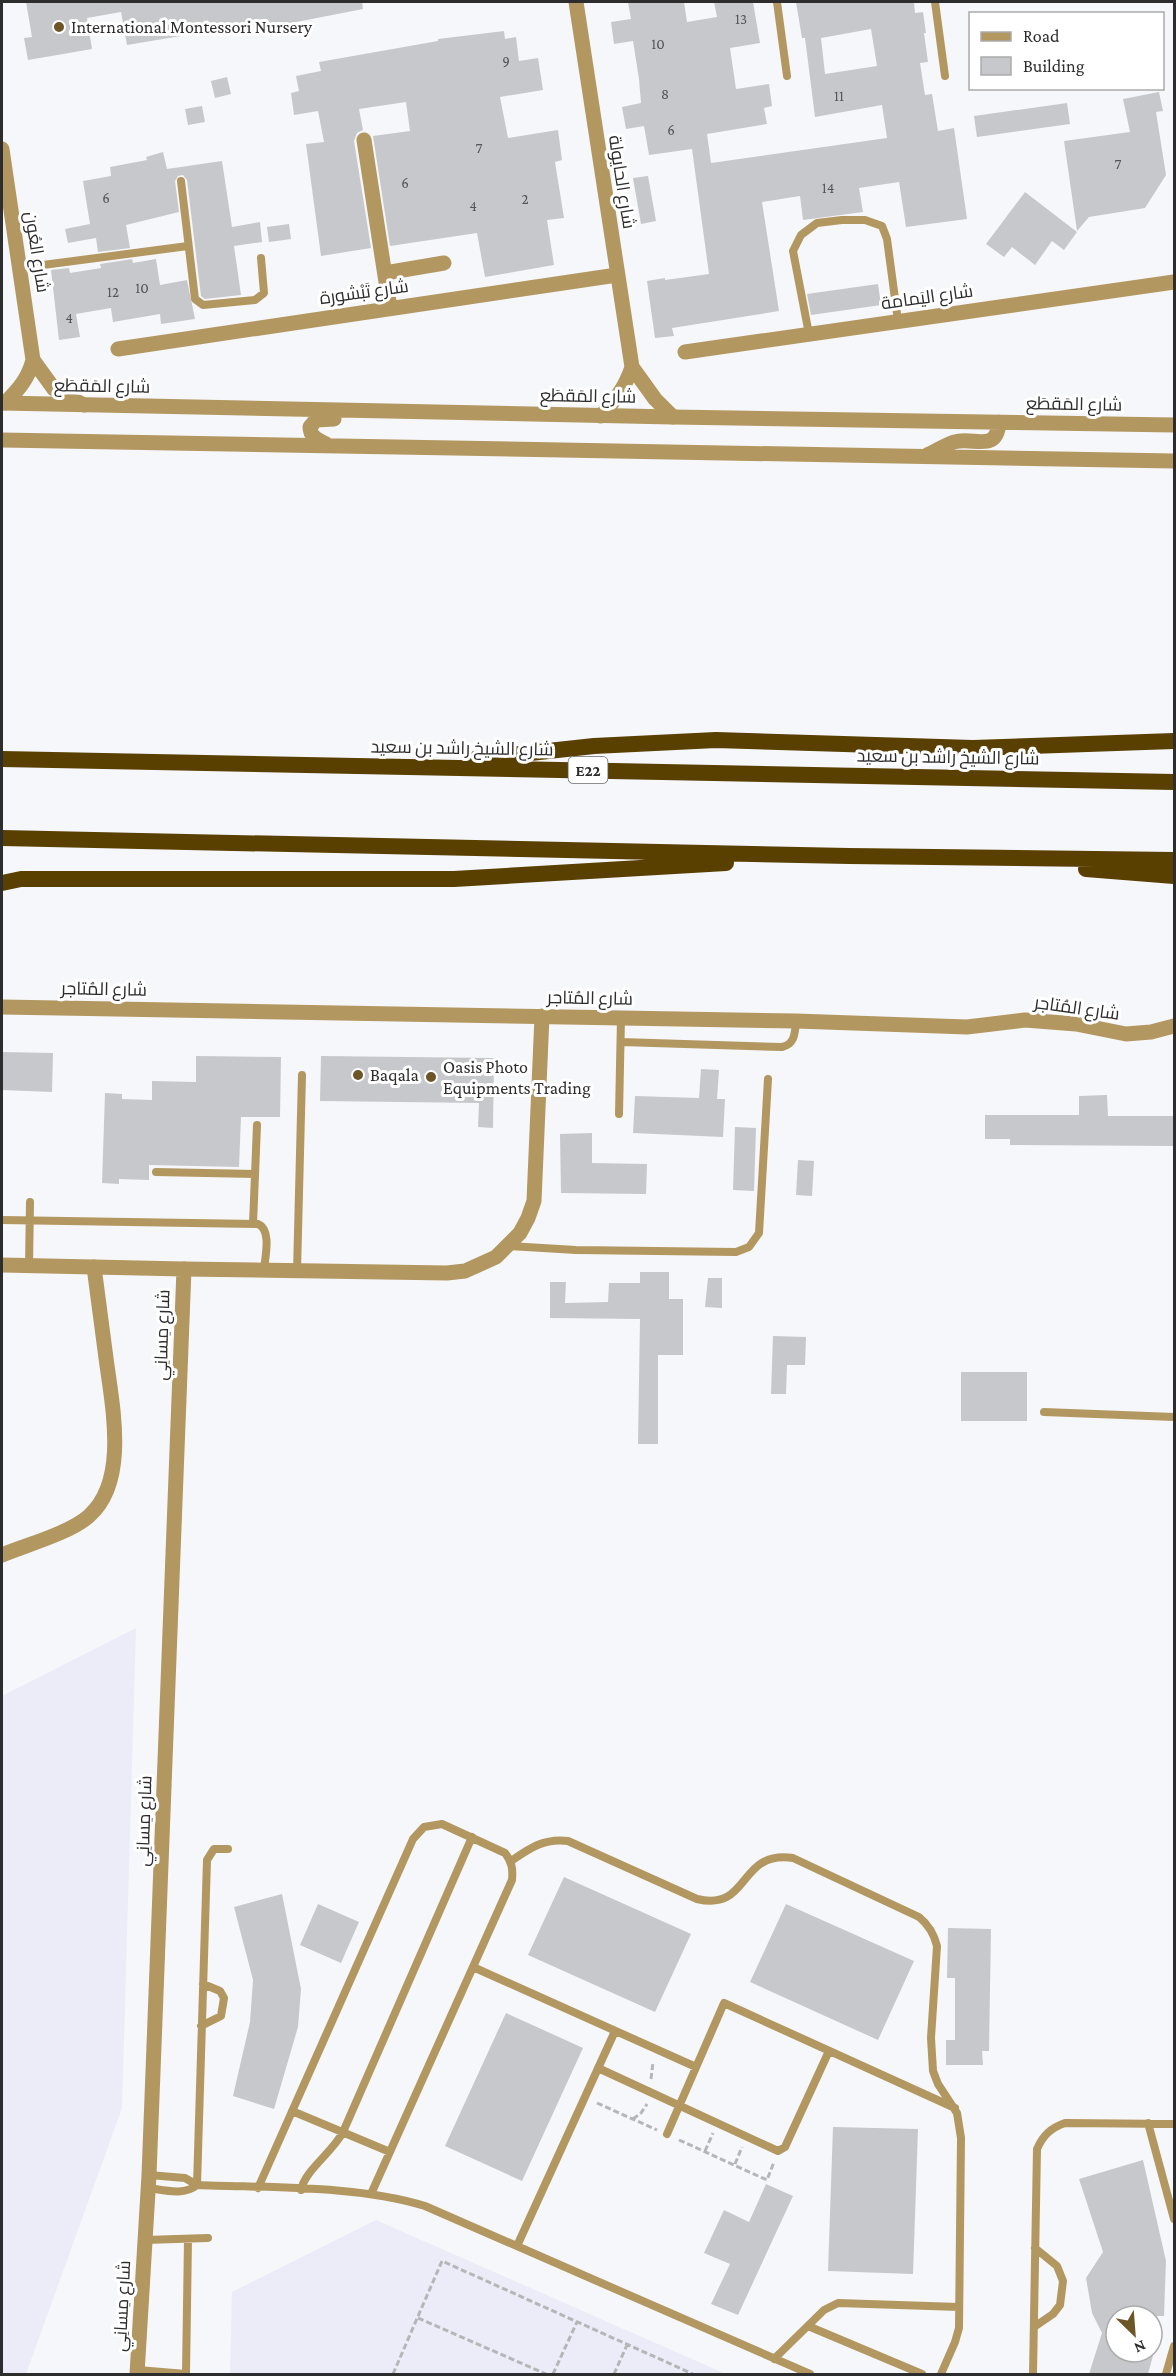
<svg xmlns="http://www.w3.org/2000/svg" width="1176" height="2376" viewBox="0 0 1176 2376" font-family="'Crimson Pro',Cairo,serif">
	<rect width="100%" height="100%" fill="#f6f7fa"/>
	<path fill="#ebecf7" d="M136 1628 122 2108 26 2374H2V1696Z
		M376 2220 726 2374H230L232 2292Z"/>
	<path fill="#c7c8cb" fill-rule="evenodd" d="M26 2H362L363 9 281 25 280 22 187 34V35L127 45 121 12 87 18 92 49 28 60 24 38 32 37Z
		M628 2H684L687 22 717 17 714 2H753L760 43 730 48 736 89 769 84 772 106 764 108 767 124 707 134 711 163 887 138 882 105 815 117 805 38H802L796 2H914L915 13 923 12 926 33H924L928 62 920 63 925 95 932 94 938 131 954 128 967 219 906 227 899 182 859 188 863 212 803 220 800 196 762 202 779 311 672 328 674 336 655 338 647 281 665 278V280L709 274 692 149 649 155 644 126 626 129 622 107 641 103 639 79 633 41 614 44 611 22 631 19ZM871 29 877 66 825 74 821 38Z
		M504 31 505 39 516 37 519 61 538 58 543 90 500 97 508 138 558 130 562 160 555 162 564 218 547 220 554 265 485 277 477 233 390 246 373 136 410 131 406 102 359 109 363 130 357 133 354 141 371 248 321 256 306 144 324 142 318 111 294 115 291 93 299 91 296 76 321 71 319 62 438 41V39Z
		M227 77 231 94 215 98 211 81Z
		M1159 92 1163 111 1156 112 1166 175 1145 208 1089 217 1077 231 1064 141 1130 132 1123 99Z
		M1067 103 1070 124 977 137 974 116Z
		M202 106 205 122 188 125 185 109Z
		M163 152 167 169 222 161 232 227 260 222 262 242 234 246 241 295 205 299 201 296 187 180 183 175 178 176 175 181 179 212 126 225 130 248 98 252 96 238 68 243 65 229 90 224 83 181 111 176 110 167 147 160 146 157Z
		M648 176 656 221 641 224 633 178Z
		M1025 192 1077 232 1064 250 1052 241 1035 265 1012 247 1004 257 986 244Z
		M289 224 291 239 269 242 267 227Z
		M132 259 133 263 156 259 160 285 187 280 195 319 161 324 160 314 113 322 111 308 76 314 80 337 59 340 51 270 69 268 70 273 101 268 100 264Z
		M878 284 881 305 811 315 807 294Z
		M2 1052 53 1053 52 1092 2 1090Z
		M196 1056 281 1057 280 1117H241L239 1167 149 1165V1180L119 1179V1184L102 1183 105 1093 122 1094V1099L152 1100V1081L196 1082Z
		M321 1056 494 1058 493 1128 478 1127 479 1103 320 1101Z
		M701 1069 719 1070 717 1099H725L723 1137 633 1133 635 1096 699 1098Z
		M1107 1095 1108 1116H1174V1146L1010 1145V1139H985V1115H1079V1096Z
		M735 1127 756 1128 754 1191 733 1190Z
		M592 1133V1163L647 1164 646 1194 561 1193 560 1134Z
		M798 1160 814 1161 812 1196 796 1195Z
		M640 1272H669V1299H683V1355H658V1444H638L640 1319 550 1318V1282H566L565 1303 608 1302 609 1283H640Z
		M708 1278H722V1308L705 1307Z
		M773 1336 806 1337 805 1365H787L786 1394H771Z
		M961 1372H1027V1421H961Z
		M564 1877 691 1934 655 2012 528 1955Z
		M282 1894 301 1989 298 2027 274 2109 233 2096 250 2022 253 1980 234 1907Z
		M318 1904 359 1922 341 1963 300 1945Z
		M786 1904 914 1961 878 2040 750 1982Z
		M948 1928 991 1929 989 2051H982L983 2065H946V2040H955V1978H947Z
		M506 2013 583 2048 522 2181 445 2146Z
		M833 2127 918 2129 913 2274 828 2271Z
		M1143 2160 1166 2261 1164 2316H1116V2352H1154L1148 2374H1089L1102 2333 1092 2313 1086 2278 1103 2252 1079 2179Z
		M766 2184 793 2196 738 2315 711 2304 730 2264 704 2253 724 2210 749 2222Z"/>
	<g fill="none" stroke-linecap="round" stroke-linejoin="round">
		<path stroke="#b5b6b8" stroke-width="3" stroke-dasharray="6 3" stroke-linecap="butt" d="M651 2079 653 2062
			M597 2103 657 2130
			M633 2119 641 2113 647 2104
			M679 2140 767 2180 774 2162
			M705 2151 713 2133
			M735 2164 742 2147
			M418 2318 546 2374
			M393 2374 442 2261 693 2374
			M553 2374 577 2322
			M614 2374 627 2345"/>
		<path stroke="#b39760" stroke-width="8" d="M777 2 787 76
			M935 2 945 76
			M181 181 195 299 203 305 255 300 264 293 261 258
			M20 268 188 246
			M809 334 793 251 801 235 817 223 842 220H865L882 226 887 239 898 321
			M621 1042 782 1047C795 1044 795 1033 796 1021
			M619 1114 621 1018
			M156 1172 255 1174
			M2 1220 258 1224C272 1230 265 1257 264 1270
			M253 1224 257 1125
			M509 1246 576 1250 736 1252 749 1247 759 1233 768 1079
			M29 1266 30 1202
			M297 1271 302 1075
			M1044 1412 1174 1417
			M511 1861C530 1848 544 1838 568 1841L697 1899C751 1912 737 1850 793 1858L919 1917C929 1925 934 1934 937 1946L931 2038 933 2071 938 2084 957 2113 961 2138 959 2328 955 2342 941 2374
			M473 1967 696 2067
			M201 2026 221 2016 224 1998 220 1991 203 1984
			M598 2068 778 2151 785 2147 829 2051
			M292 2111 390 2152
			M1148 2123 1174 2219
			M667 2134 724 2003 955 2108
			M149 2175 185 2178 197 2185C269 2188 357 2185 425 2206L810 2374
			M197 2185 207 1860 214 1849H228
			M148 2188C164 2190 184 2196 197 2185
			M258 2188 413 1839 424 1827 442 1824 505 1853C512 1862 513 1869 512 1880L371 2194
			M301 2190C305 2170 332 2153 343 2132L472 1837
			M145 2240 208 2238
			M517 2246 615 2031
			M808 2326 922 2374
			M1034 2327 1053 2314 1060 2305 1063 2281 1057 2266 1035 2248
			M774 2359 824 2310 838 2303 959 2307
			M138 2370 186 2374
			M186 2374 188 2239
			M1033 2374 1037 2149C1043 2135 1051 2128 1065 2123L1174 2124
			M1166 2374 1174 2346"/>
		<path stroke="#b39760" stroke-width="15" d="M576 2 632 367C625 388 615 400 601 416
			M364 140 390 308
			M2 149 33 360 54 389 84 405
			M385 273 444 263
			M118 349 617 275
			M685 352 1174 282
			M632 367 655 399 673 417
			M5 403C19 389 28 379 33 360
			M2 1007 796 1021 967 1027 1025 1020 1076 1024 1126 1034 1151 1032 1174 1026
			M184 1269 447 1273 465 1271 496 1257 520 1233 528 1218 534 1201 542 1016
			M2 1555C26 1545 70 1533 89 1516 129 1481 112 1405 106 1358 102 1328 98 1298 94 1267"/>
		<path stroke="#b39760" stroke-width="15" d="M2 403 673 417 1174 425
			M2 440 1174 461
			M326 444C318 440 310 437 310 427L316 420 334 419
			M927 455C936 451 945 445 954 442 973 436 997 454 999 422
			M2 1265 184 1269 149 2175 137 2374"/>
		<path stroke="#593f00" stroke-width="16" d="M2 759 1174 782
			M475 759 594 746 716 740 973 748 1174 741
			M2 838 849 856 1174 860
			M1086 869 1174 876
			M2 883 21 879H454L726 863"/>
	</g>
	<g fill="#6d5626" stroke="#fff" stroke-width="2">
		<circle cx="59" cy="27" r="6"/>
		<circle cx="358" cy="1075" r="6"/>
		<circle cx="431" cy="1077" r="6"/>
	</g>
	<g text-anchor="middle" stroke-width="6" stroke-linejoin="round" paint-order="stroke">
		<g font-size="15" fill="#545455">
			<text x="741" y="24">13</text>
			<text x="658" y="49">10</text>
			<text x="506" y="66">9</text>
			<text x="665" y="99">8</text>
			<text x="839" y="101">11</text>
			<text x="671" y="135">6</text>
			<text x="479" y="153">7</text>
			<text x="1118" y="169">7</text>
			<text x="405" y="188">6</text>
			<text x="828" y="193">14</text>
			<text x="106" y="203">6</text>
			<text x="525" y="204">2</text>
			<text x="473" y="211">4</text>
			<text x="142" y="293">10</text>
			<text x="113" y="297">12</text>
			<text x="69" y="323">4</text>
		</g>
		<rect fill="#fff" stroke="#6c6c6d" stroke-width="1.5" x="568.5" y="757" width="39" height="26" rx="4.5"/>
		<g font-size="16" font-weight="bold" fill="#2d2d2e">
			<text x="588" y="776">E22</text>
		</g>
		<g font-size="18" fill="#2d2d2e" stroke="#fff" text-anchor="start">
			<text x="71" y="33">International Montessori Nursery</text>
			<text x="443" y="1073">Oasis Photo<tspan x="443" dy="21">Equipments Trading</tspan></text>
			<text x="370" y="1081">Baqala</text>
		</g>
		<g font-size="18" fill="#2d2d2e" stroke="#fff">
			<text transform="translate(622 182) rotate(81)" y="6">شارع الحايولة</text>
			<text transform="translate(37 252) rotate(81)" y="6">شارع العُون</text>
			<text transform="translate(364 292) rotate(-8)" y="6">شارع تَبْشورة</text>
			<text transform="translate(927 297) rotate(-8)" y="6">شارع اليَمامة</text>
			<text transform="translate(102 386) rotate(1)" y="6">شارع المَقطَع</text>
			<text transform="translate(588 396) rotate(1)" y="6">شارع المَقطَع</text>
			<text transform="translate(1074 404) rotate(1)" y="6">شارع المَقطَع</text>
			<text transform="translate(462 748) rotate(1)" y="6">شارع الشيخ راشد بن سعيد</text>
			<text transform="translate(948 757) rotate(1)" y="6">شارع الشيخ راشد بن سعيد</text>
			<text transform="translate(104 989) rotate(1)" y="6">شارع المُتاجر</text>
			<text transform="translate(590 998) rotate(1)" y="6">شارع المُتاجر</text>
			<text transform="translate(1077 1008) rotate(8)" y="6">شارع المُتاجر</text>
			<text transform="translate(162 1335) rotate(-88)" y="6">شارع مِسانِي</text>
			<text transform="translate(144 1821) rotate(-88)" y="6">شارع مِسانِي</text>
			<text transform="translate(122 2306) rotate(-87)" y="6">شارع مِسانِي</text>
		</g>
	</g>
	<rect width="1176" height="2376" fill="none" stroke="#2d2d2e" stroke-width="6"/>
	<rect x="969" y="12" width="195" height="78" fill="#ffffff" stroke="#ababab" stroke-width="1.5"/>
	<rect x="981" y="32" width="30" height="9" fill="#b39760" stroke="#ababab" stroke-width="1.5"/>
	<text x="1023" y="42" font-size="18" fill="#2d2d2e">Road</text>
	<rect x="981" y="57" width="30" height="18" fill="#c7c8cb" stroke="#ababab" stroke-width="1.5"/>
	<text x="1023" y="72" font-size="18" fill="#2d2d2e">Building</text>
	<g transform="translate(1134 2334) rotate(155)"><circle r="28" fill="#ffffff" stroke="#ababab" stroke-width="1.5"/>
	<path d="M0-4.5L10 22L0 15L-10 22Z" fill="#6d5626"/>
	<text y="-9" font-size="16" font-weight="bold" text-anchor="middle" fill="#2d2d2e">N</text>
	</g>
</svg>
